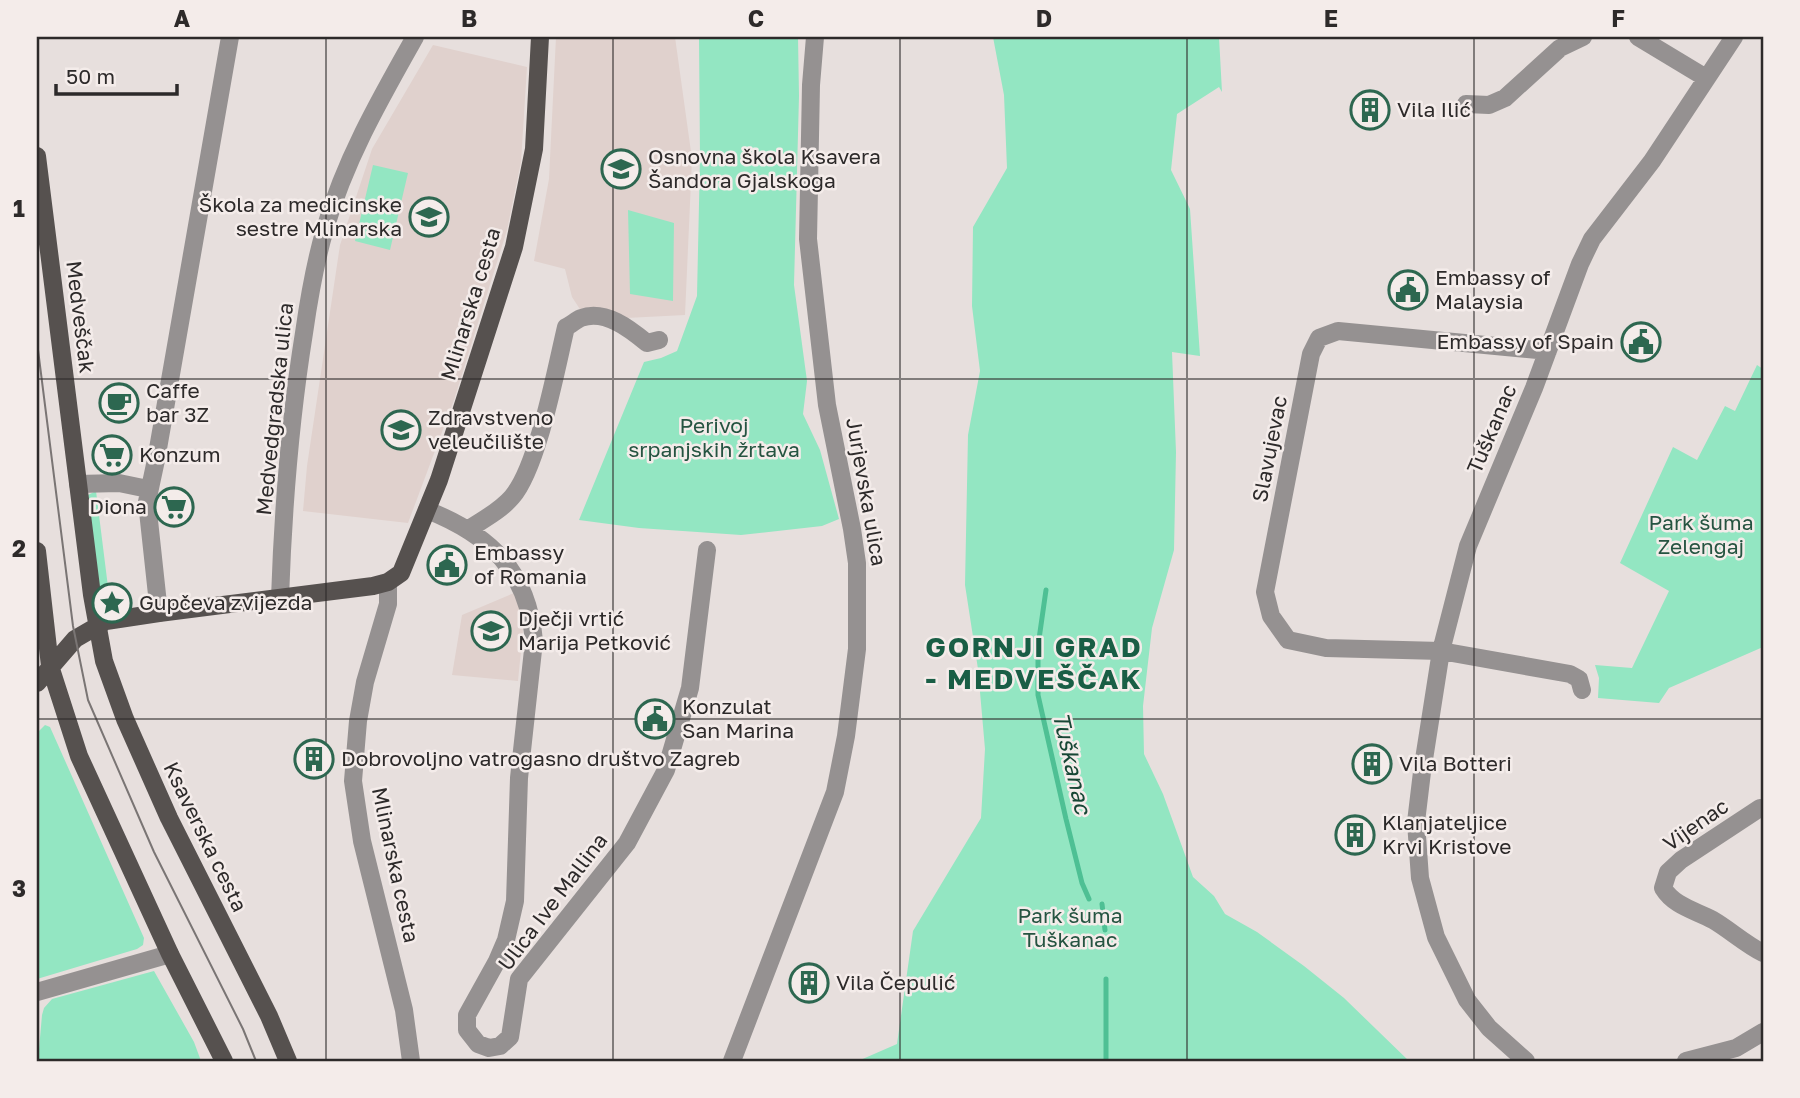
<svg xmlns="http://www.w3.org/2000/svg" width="1800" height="1098" viewBox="0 0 1800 1098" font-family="'Golos Text',sans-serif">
	<rect width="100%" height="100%" fill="#e7dfdd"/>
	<path fill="#e0d1cd" d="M556 37H675L692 159 685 315 587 320 572 297 565 269 534 261 549 179Z
		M433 45 527 67 521 162 507 230 454 400 408 523 303 511 307 466 340 245 372 149Z
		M514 593 524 620 518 681 452 675 462 615Z"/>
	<path fill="#93e6c2" d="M699 37H798L799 96 794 285 807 381 803 414 820 450 839 519 822 526 741 535 639 528 579 520 644 362 661 358 677 351 697 296 700 158Z
		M993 37H1219L1222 92 1219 87 1177 114 1171 170 1190 209 1200 356 1172 352 1176 452 1174 550 1152 628 1143 706 1144 754 1163 794 1193 877 1214 896 1225 914 1257 932 1304 966 1344 998 1409 1061H858L897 1044 913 931 981 818 985 749 978 669 965 585 968 435 980 371 972 306 973 227 1007 168 1004 95Z
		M373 165 408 173 390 250 355 241Z
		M628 210 674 223 673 301 630 294Z
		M1757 365 1763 369V647L1669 688 1659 703 1598 698 1599 678 1595 665 1632 668 1669 591 1620 563 1673 447 1697 460 1725 406 1735 411Z
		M96 491 108 587 98 589 88 495Z
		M45 725 50 727 144 938 143 945 137 949 37 979V733Z
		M154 971 194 1042 201 1061H38L42 1015 44 1008 52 999Z"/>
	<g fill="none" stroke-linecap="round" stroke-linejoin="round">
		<path stroke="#4ec094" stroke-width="5" d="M1046 590 1038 646V695L1066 819 1082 883 1089 899
			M1102 904 1105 930
			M1106 979V1061"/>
		<path stroke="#959191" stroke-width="18" d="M1638 37 1706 78
			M1466 104 1489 105 1505 98 1560 48 1583 37
			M1548 351 1338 331 1319 338 1311 354 1265 592 1271 616 1288 640 1326 648 1441 651 1570 674 1579 679 1582 690
			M78 484 119 483 148 489
			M427 510C490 535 528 571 534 641L519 778 515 901 506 940 497 961 467 1015V1030L478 1044 489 1048 500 1046 510 1037 519 979 627 843 666 770 690 688 707 550
			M469 529C484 519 500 511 512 497 538 467 556 369 566 327 571 325 576 320 581 318 605 309 630 329 647 343L659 340
			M388 582V604L365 682 358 721 353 781 362 841 404 1010 411 1061
			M280 598C283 509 290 420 304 333 309 298 315 263 325 229 345 160 380 99 415 37
			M159 613 147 502 156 460 230 37
			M1760 808 1681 860 1668 872 1663 888C1674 906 1694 910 1713 920 1730 930 1745 944 1763 953
			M37 992 170 954
			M732 1061 835 792 846 736 857 649V563L852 529 827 405 808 239 811 85 815 37
			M1526 1061 1489 1028 1467 1000 1436 937 1420 878 1416 822 1422 772 1441 651 1468 546 1534 388 1580 264 1592 239 1652 161 1734 37
			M1686 1061 1736 1048 1763 1032"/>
		<path stroke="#56514f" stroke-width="18" d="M37 156 92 595 104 661 125 719 169 818 269 1016 288 1061
			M37 551 50 666 79 756 170 954 224 1061
			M37 683 75 639 106 621 159 613 373 586 388 582 401 573 439 480 514 247 534 149 540 37"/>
		<path stroke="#7a7574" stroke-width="2" d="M37 342 73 626 88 700 154 852 243 1029 256 1061"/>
	</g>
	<path fill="none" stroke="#2d2a2a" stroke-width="2" stroke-opacity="0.55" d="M326 37V1061M613 37V1061M900 37V1061M1187 37V1061M1474 37V1061M37 379H1763M37 719H1763"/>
	<defs>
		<g id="building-ring" transform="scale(2.0125)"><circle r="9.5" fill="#f4ecea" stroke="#2d6750" stroke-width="1.5"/><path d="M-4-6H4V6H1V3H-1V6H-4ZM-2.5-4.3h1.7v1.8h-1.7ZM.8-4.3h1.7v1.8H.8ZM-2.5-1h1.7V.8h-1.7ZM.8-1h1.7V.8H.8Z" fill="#2d6750"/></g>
		<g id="school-ring" transform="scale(2.0125)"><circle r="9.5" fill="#f4ecea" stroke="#2d6750" stroke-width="1.5"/><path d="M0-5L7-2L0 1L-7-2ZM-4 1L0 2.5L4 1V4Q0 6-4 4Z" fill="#2d6750"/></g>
		<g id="civic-ring" transform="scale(2.0125)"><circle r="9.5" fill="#f4ecea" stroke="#2d6750" stroke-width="1.5"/><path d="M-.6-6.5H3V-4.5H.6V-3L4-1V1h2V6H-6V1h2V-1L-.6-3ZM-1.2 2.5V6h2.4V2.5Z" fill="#2d6750"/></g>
		<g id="cafe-ring" transform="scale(2.0125)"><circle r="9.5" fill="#f4ecea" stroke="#2d6750" stroke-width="1.5"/><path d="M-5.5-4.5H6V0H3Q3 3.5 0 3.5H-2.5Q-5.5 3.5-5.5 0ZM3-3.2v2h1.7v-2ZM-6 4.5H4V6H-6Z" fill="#2d6750"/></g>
		<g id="university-ring" transform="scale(2.0125)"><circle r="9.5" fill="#f4ecea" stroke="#2d6750" stroke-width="1.5"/><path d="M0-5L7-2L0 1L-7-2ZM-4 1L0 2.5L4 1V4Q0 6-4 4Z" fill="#2d6750"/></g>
		<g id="supermarket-ring" transform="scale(2.0125)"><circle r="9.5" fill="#f4ecea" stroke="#2d6750" stroke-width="1.5"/><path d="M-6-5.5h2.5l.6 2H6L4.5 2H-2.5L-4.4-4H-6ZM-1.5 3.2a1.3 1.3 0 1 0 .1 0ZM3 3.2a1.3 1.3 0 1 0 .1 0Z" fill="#2d6750"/></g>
		<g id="sight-ring" transform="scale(2.0125)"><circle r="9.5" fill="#f4ecea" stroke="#2d6750" stroke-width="1.5"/><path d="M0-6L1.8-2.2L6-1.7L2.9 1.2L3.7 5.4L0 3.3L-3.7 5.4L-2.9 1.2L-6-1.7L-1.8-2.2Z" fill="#2d6750"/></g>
	</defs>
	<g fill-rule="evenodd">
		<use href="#building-ring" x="1370" y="110"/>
		<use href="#school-ring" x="621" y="169"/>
		<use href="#school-ring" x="429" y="217"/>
		<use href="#civic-ring" x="1408" y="290"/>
		<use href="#civic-ring" x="1641" y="342"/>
		<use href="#cafe-ring" x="119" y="403"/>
		<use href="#university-ring" x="401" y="430"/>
		<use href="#supermarket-ring" x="112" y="455"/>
		<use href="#supermarket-ring" x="174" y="507"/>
		<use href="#civic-ring" x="447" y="565"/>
		<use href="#sight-ring" x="112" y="603"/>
		<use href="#school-ring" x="491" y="631"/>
		<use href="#civic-ring" x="655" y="719"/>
		<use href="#building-ring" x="314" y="759"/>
		<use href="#building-ring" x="1372" y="764"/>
		<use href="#building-ring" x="1355" y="835"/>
		<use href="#building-ring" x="809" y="983"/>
	</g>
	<g text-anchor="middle" stroke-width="5" stroke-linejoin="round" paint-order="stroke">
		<g font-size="21" fill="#2d2a2a" stroke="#f4ecea" text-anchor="start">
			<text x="1397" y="117">Vila Ilić</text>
			<text x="648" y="164">Osnovna škola Ksavera<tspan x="648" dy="24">Šandora Gjalskoga</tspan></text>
			<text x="402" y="212" text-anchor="end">Škola za medicinske<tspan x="402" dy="24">sestre Mlinarska</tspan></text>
			<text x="1435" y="285">Embassy of<tspan x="1435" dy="24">Malaysia</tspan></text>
			<text x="1614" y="349" text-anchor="end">Embassy of Spain</text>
			<text x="146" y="398">Caffe<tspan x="146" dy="24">bar 3Z</tspan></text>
			<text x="428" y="425">Zdravstveno<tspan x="428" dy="24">veleučilište</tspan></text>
			<text x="139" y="462">Konzum</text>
			<text x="147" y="514" text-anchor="end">Diona</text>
			<text x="474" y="560">Embassy<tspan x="474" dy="24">of Romania</tspan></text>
			<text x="139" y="610">Gupčeva zvijezda</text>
			<text x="518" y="626">Dječji vrtić<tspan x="518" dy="24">Marija Petković</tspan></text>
			<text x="682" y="714">Konzulat<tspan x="682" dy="24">San Marina</tspan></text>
			<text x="341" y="766">Dobrovoljno vatrogasno društvo Zagreb</text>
			<text x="1399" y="771">Vila Botteri</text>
			<text x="1382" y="830">Klanjateljice<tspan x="1382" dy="24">Krvi Kristove</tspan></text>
			<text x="836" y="990">Vila Čepulić</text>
		</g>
		<g font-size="21" fill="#2d2a2a" stroke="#f4ecea">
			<text transform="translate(471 304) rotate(-73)" y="7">Mlinarska cesta</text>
			<text transform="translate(80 317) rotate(83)" y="7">Medveščak</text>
			<text transform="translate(275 409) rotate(-84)" y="7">Medvedgradska ulica</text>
			<text transform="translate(1492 429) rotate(-67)" y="7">Tuškanac</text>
			<text transform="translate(1270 449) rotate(-79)" y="7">Slavujevac</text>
			<text transform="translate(866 492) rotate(80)" y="7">Jurjevska ulica</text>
			<text transform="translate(1696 825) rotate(-35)" y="7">Vijenac</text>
			<text transform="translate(205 837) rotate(64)" y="7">Ksaverska cesta</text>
			<text transform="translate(395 865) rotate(78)" y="7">Mlinarska cesta</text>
			<text transform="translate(553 902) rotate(-53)" y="7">Ulica Ive Mallina</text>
		</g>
		<g font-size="21" fill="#255441" stroke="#f4ecea">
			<text x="714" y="433">Perivoj<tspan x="714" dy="24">srpanjskih žrtava</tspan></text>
			<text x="1701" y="530">Park šuma<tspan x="1701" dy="24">Zelengaj</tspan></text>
			<text x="1070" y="923">Park šuma<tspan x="1070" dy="24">Tuškanac</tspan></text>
		</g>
		<g font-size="23" font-style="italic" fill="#174735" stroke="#f4ecea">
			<text transform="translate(1072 763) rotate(77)" y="8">Tuškanac</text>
		</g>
		<g font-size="28" font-weight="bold" letter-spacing="2" fill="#195e45" stroke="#f4ecea">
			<text x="1034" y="657">GORNJI GRAD<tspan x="1034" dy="32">- MEDVEŠČAK</tspan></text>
		</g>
	</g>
	<rect width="1800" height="1098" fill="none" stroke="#f4ecea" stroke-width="77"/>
	<path d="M56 84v10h121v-10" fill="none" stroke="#2d2a2a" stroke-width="3.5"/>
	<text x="66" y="84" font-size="21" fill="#2d2a2a" stroke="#f4ecea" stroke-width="5" paint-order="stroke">50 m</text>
	<rect x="38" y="38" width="1724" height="1022" fill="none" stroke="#2d2a2a" stroke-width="2.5"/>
	<g font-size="23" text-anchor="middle" font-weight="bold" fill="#2d2a2a">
		<text x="182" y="27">A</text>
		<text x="469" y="27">B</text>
		<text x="756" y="27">C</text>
		<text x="1044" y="27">D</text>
		<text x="1331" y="27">E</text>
		<text x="1618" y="27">F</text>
		<text x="19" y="217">1</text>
		<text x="19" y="557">2</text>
		<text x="19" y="897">3</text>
	</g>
</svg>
